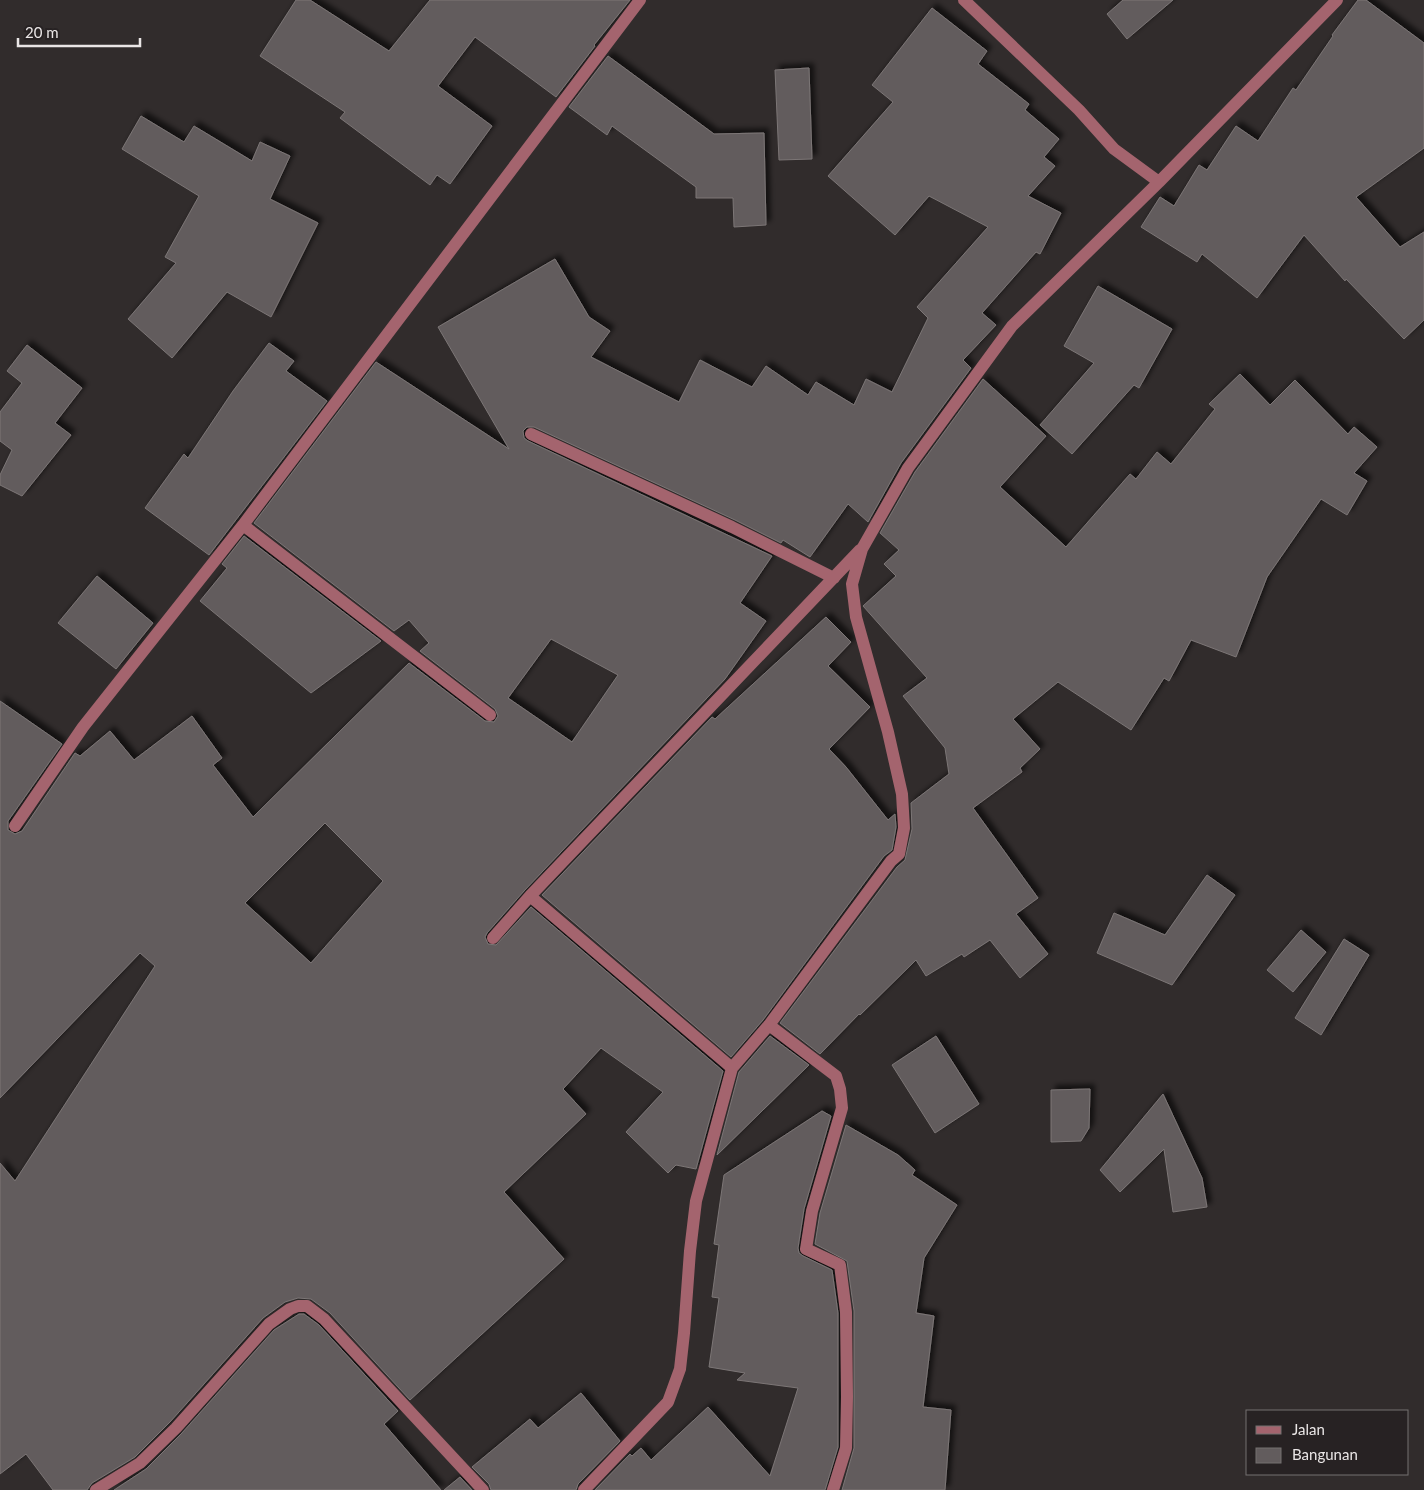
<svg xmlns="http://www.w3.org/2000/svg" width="1424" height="1490" viewBox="0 0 1424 1490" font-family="Lato,sans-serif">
	<defs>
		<filter id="shadow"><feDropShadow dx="4.5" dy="-4.5" stdDeviation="2.5" flood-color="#0009"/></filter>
	</defs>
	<rect width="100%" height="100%" fill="#312c2c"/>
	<path fill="#625c5d" stroke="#7c7676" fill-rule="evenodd" filter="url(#shadow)" d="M296 0H310L389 51 430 0H630L594 45 595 46 556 97 475 37 438 86 492 126 450 184 437 175 430 185 340 118 345 112 260 56Z
		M1123 0H1173L1127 39 1107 14Z
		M1358 0H1366L1424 43V148L1356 197 1400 247 1424 232V320L1404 339 1346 279 1345 281 1304 235 1257 298 1202 254 1197 262 1141 227 1160 197 1174 206 1199 165 1207 170 1236 126 1258 141 1293 88 1296 90 1333 36 1332 35Z
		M932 8 987 51 978 64 1029 104 1025 110 1059 139 1044 157 1055 166 1028 196 1061 213 1040 254 1036 252 982 313 996 325 963 360 971 368 901 463 868 522 848 504 810 557 783 540 781 543 735 520 534 427H527L523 431 524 438 528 441 772 556 740 603 766 621 725 679 524 891 487 933 485 937 488 944 496 945 531 907 723 1071 696 1169 676 1165 668 1173 626 1132 663 1092 601 1048 563 1089 586 1114 504 1192 564 1259 410 1400 330 1313 311 1299 298 1298 285 1302 263 1318 170 1422 135 1457 92 1483 87 1490H53L26 1454 0 1474V1163L15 1181 155 966 140 953 0 1098V701L62 744 8 821V830L15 834 22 831 75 753 80 756 110 731 134 760 192 716 222 758 213 765 253 817 409 663 485 721 494 722 498 716 495 709 420 651 429 643 409 620 394 631 254 523 376 362 509 449 438 327 555 259 589 317 610 331 591 357 679 402 700 360 752 387 766 366 808 395 816 382 854 405 866 379 892 392 928 318 917 307 988 227 929 196 895 235 828 176 893 102 872 85ZM551 639 618 675 572 742 508 698ZM325 823 383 881 311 963 245 903Z
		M608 56 714 134 764 133 766 225 734 227 733 198H696V187L612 126 607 135 569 107Z
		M809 68 812 159 779 160 775 70Z
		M141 116 184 142 194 126 252 161 260 142 290 156 270 199 318 223 271 317 227 292 172 358 128 319 176 263 165 257 199 196 122 149Z
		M1098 286 1172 329 1139 388 1134 385 1072 454 1040 425 1094 363 1064 346Z
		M269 343 294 361 286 371 327 401 209 555 145 508 184 454 188 458 233 391Z
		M27 345 82 388 55 423 71 435 22 496 0 485V475L12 450 0 441V412L22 383 7 371Z
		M1240 374 1270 405 1295 380 1348 434 1354 427 1377 447 1354 473 1367 481 1347 515 1321 499 1267 577 1236 657 1191 640 1169 681 1164 678 1131 730 1058 682 1013 719 1040 749 1020 768 1022 772 973 808 1038 898 1016 914 1048 954 1020 978 990 940 964 957 962 954 926 976 916 960 860 1015 859 1014 820 1054 780 1023 897 867 905 860 912 829 911 803 949 774 945 748 903 696 927 678 863 606 896 576 884 564 899 550 880 533 915 472 983 379 1046 436 1000 487 1066 547 1130 474 1136 479 1157 452 1171 464 1215 409 1209 404Z
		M244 536 381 641 311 693 200 601 227 568 222 564Z
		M97 576 153 623 116 669 58 623Z
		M826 617 851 642 828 666 870 707 829 749 846 767 888 820 895 814 896 827 892 850 884 856 763 1020 731 1057 542 895 712 717 715 719Z
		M1207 875 1235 895 1172 985 1097 953 1114 913 1165 935Z
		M1301 930 1326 952 1293 992 1267 970Z
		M1344 939 1369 955 1321 1035 1295 1018Z
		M770 1036 809 1065 717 1155 739 1072Z
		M936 1036 979 1104 935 1133 892 1065Z
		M1090 1089 1089 1128 1081 1141 1051 1142V1090Z
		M1163 1094 1202 1178 1207 1207 1173 1212 1164 1149 1120 1192 1100 1170Z
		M822 1111 831 1116 804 1209 798 1248 799 1253 803 1256 832 1270 838 1313V1447L825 1490H595L630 1454 632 1456 641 1448 651 1460 708 1407 770 1476 798 1388 737 1380 745 1373 709 1367 719 1298 712 1297 719 1245 714 1244 724 1175Z
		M846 1125 898 1155 915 1170 912 1175 957 1205 924 1258 916 1313 934 1316 923 1407 951 1410 945 1490H842L854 1448V1311L847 1261 815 1244 820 1213Z
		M299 1314H304L319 1325 398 1411 384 1424 441 1490H114L146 1469 182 1433 274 1330Z
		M581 1393 620 1441 578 1484 576 1490H491L489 1484 472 1467 530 1419 538 1428Z
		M460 1477 472 1490H444Z"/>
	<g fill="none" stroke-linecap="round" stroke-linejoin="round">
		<path stroke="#a4646e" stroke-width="12" d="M1159 182 1337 0
			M531 434 732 527 834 578
			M243 525 490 715
			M15 826 83 727 243 525 640 0
			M530 896 732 1068
			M493 938 530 896 860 550
			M769 1025 836 1076 840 1089 842 1108 812 1211 806 1249 840 1265 846 1312 847 1397 846 1448 833 1490
			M96 1490 140 1463 176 1428 269 1324 290 1309 298 1306H307L324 1319 483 1490
			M584 1490 668 1402 680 1369 684 1333 690 1251 696 1201 732 1068 769 1025 891 861 899 854 904 828 902 794 888 732 856 617 852 584 862 549 908 468 1012 326 1159 182 1114 149 1079 110 964 0"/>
	</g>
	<rect x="1246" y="1410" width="162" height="65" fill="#272223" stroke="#757071"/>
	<rect x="1256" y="1426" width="25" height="8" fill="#a4646e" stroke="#757071"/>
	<text x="1292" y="1435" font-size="15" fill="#eae6e6">Jalan</text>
	<rect x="1256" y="1448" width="25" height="15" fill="#625c5d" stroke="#757071"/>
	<text x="1292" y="1460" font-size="15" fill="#eae6e6">Bangunan</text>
	<path d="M18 38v8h122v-8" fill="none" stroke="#eae6e6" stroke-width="2.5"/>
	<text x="25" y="38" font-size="15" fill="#eae6e6" stroke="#272223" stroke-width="4" paint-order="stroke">20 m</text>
</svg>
